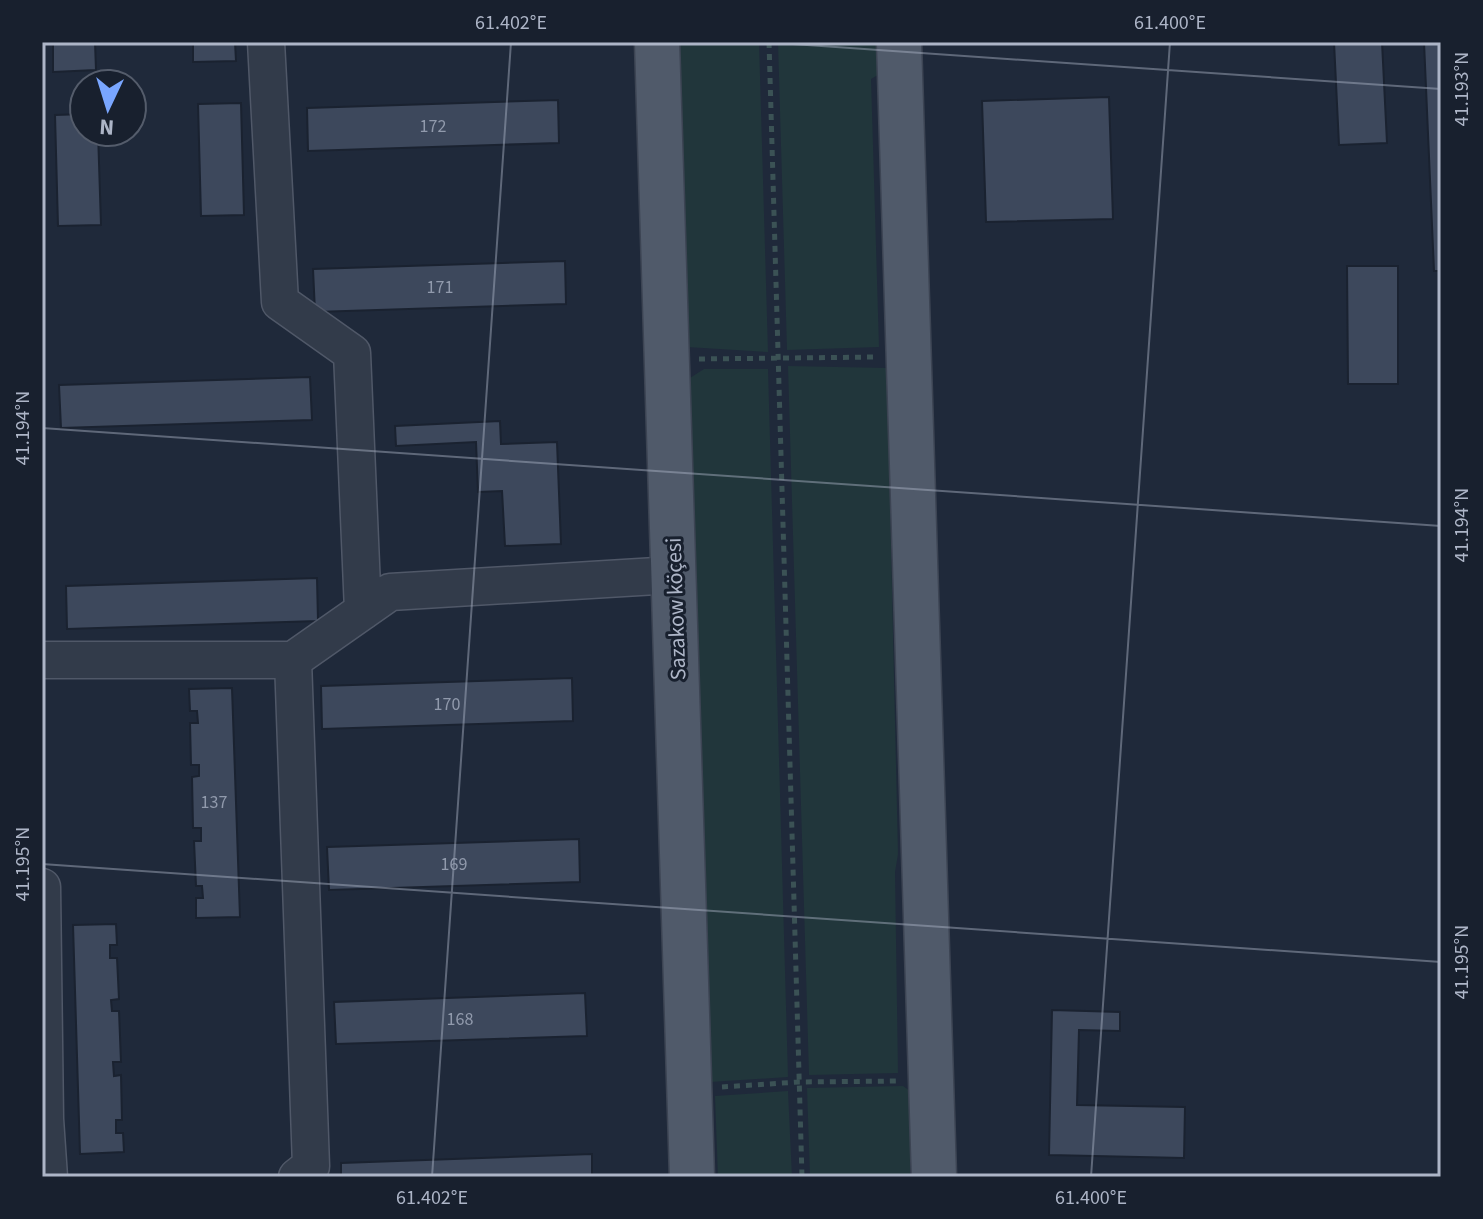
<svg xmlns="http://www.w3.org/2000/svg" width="1483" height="1219" viewBox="0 0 1483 1219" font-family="'Source Sans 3',sans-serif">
	<rect width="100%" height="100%" fill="#1f293a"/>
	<path fill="#21363b" d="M677 42H759L768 352 687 347Z
		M778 42H882L883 72 871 79 879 347 787 350Z
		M788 366 887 368 898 854 895 872 898 1073 809 1075Z
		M704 369H768L788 1077 710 1082 690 378Z
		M903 1086 910 1091V1177H810L807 1088Z
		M788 1091 792 1177H718L715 1096Z"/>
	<path fill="#3d485c" stroke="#1a2230" stroke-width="2" d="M53 42H95L96 70 53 72Z
		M193 42H235L236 61 193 62Z
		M1334 42H1382L1387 143 1339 145Z
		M1424 42H1441V271H1434Z
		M1109 97 1113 219 986 222 982 101Z
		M558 100 559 143 308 151 307 108Z
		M241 103 244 215 201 216 198 104Z
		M84 114V132H98L101 225 58 226 55 115Z
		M565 261 566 304 315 312 313 269Z
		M1347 266H1398V384H1348Z
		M310 377 312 420 61 428 59 385Z
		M500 421 501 444 557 442 561 544 505 546 502 491 478 492 476 442 396 446 395 426Z
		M317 578 318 621 67 629 66 586Z
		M572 678 573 721 322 729 321 686Z
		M232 688 240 917 196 918V898H203L202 886H196L194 841H201V828H193L192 777 199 776V765H191L190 723H198L197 711H190L189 689Z
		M579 839 580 882 329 890 327 847Z
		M116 924 117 945H110V958H117L119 999 111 1000 112 1011H119L121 1062H113L114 1076 121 1075 122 1120H116V1133H123L124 1152 80 1154 73 925Z
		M585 993 587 1036 336 1044 334 1002Z
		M1052 1010 1120 1012V1031L1079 1030 1077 1105 1185 1107 1184 1158 1049 1155Z
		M592 1154V1177H341V1163Z"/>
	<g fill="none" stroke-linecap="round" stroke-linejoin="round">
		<g stroke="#505868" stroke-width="39">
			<path id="minor" d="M266 42 280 302 352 353 363 611
				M42 660H293L390 592 673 575
				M293 660 311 1166 297 1177
				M42 887 45 1119 49 1177"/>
		</g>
		<g stroke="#3c4453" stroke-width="47">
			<path id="major" d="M657 42 692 1177
				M899 42 934 1177"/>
		</g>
		<path stroke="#3b5255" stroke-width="5" stroke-dasharray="6 6" stroke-linecap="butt" d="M769 42 802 1177
			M699 359 877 357
			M722 1087 799 1082 900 1081"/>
		<use href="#minor" stroke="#323b4a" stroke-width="36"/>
		<use href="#major" stroke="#505a6a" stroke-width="44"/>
	</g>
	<path fill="none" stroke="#adb5c7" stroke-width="2" stroke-opacity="0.45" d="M764 42 1441 89M42 428 1441 526M42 864 1441 962M432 1177 511 42M1091 1177 1170 42"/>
	<g text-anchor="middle" stroke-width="6" stroke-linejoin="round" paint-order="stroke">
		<g font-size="18" fill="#919aac">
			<text x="433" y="132">172</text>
			<text x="440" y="293">171</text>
			<text x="447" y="710">170</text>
			<text x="214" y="808">137</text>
			<text x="454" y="870">169</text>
			<text x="460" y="1025">168</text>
		</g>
		<g font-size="22" fill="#adb5c7" stroke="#18202e">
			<text transform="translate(675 609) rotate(-92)" y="8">Sazakow köçesi</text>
		</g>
	</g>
	<rect width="1483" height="1219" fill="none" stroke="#18202e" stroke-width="88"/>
	<g transform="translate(108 108) rotate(184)"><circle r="38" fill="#18202e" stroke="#545c6b" stroke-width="2"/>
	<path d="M0-6L14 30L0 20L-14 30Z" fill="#79a6ff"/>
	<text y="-12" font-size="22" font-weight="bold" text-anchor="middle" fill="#adb5c7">N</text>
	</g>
	<rect x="44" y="44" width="1395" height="1131" fill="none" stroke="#adb5c7" stroke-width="3"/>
	<g font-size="20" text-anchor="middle" fill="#adb5c7">
		<text x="511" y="29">61.402°E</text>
		<text x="1170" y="29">61.400°E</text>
		<text transform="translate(1461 89) rotate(-90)" y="7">41.193°N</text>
		<text transform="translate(22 428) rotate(-90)" y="7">41.194°N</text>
		<text transform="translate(1461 525) rotate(-90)" y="7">41.194°N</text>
		<text transform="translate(22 864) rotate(-90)" y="7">41.195°N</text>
		<text transform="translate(1461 962) rotate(-90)" y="7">41.195°N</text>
		<text x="432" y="1204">61.402°E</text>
		<text x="1091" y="1204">61.400°E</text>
	</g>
</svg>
